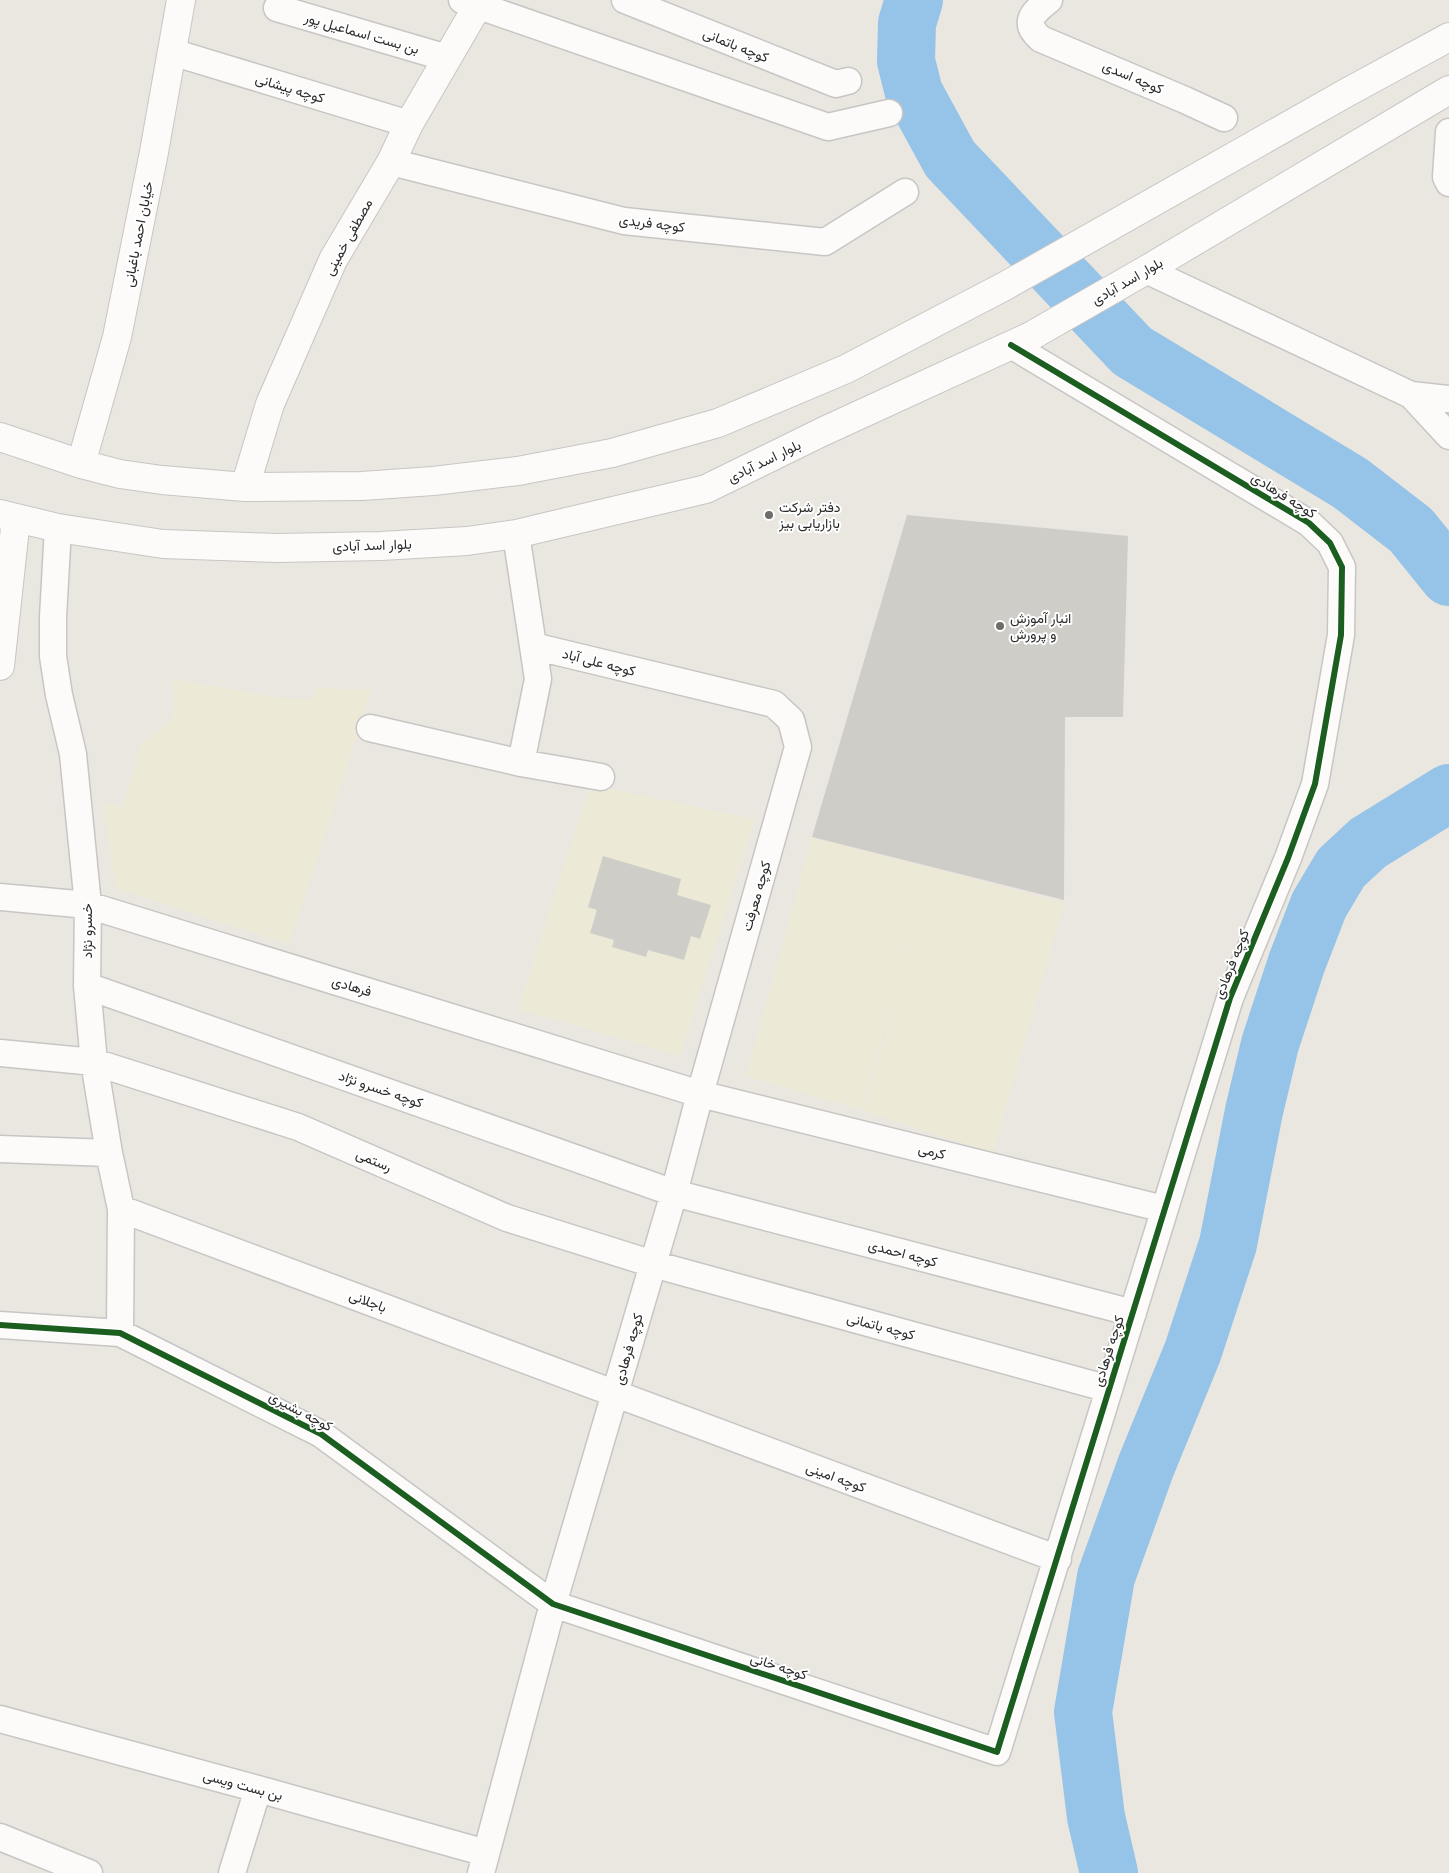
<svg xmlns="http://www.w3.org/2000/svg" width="1449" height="1873" viewBox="0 0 1449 1873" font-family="'Varela Round',Vazirmatn,sans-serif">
	<rect width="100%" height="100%" fill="#eae7e0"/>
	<path fill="#ece9d6" d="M173 679 285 699 313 698 315 688 372 690 289 944 116 888 103 803 123 806 141 744 167 725 174 713Z
		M590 785 755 819 680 1056 518 1009Z
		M812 837 1064 903 993 1153 863 1111 911 947 871 937 910 948 861 1110 746 1076Z"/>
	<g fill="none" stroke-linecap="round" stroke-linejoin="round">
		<path stroke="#96c3e8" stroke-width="58" d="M914 0 907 23 906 61 914 93 950 159 1132 351 1350 483 1411 530 1449 577
			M1109 1873 1096 1817 1083 1712 1106 1577 1146 1466 1193 1351 1228 1244 1254 1111 1270 1044 1297 962 1319 905 1341 868 1368 843 1449 793"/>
	</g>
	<path fill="#cecdc8" d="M907 515 1128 536 1123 717H1065L1064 900 812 837Z
		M603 856 681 879 677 895 711 905 700 939 691 936 684 960 648 950 646 957 612 947 614 940 590 933 597 910 588 907Z"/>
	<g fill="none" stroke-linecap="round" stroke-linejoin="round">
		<g stroke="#c7c6c5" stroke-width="29">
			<path id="street" d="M462 0 828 127 889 113
				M625 0 836 84 848 81
				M1049 0C1034 12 1021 22 1041 39L1185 100 1224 118
				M277 8 447 58
				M172 52 409 124
				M1449 132 1446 177 1449 183
				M391 162 624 221 825 242 905 192
				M1146 270 1411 395 1449 436
				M1411 395 1449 399
				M58 528 53 617V656L59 695 73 754 88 905 87 986 94 1062 109 1153 121 1209 120 1333
				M370 728 521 763 601 777
				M521 763 538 679 533 646
				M0 897 88 905 700 1094 1164 1209
				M87 986 674 1193 1133 1313
				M0 1053 94 1062 298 1127 507 1218 653 1264 1109 1389
				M0 1149 109 1153
				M121 1209 1058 1559
				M0 1325 120 1333 321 1434 553 1604 997 1752 1230 998 1288 858 1315 784 1341 635 1342 567 1330 543 1309 523 1011 345
				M0 1719 258 1789 486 1853
				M0 1837 89 1873
				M232 1873 258 1789
				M481 1873 553 1604 674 1193 700 1094 798 747 791 720 774 704 533 646 516 534"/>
		</g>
		<g stroke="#c7c6c5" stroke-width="30">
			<path id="secondary" d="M0 437 81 464 120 474 162 480 245 487 362 486 433 481 518 471 612 453 718 423 846 369 1005 286 1346 93 1449 37
				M81 464 117 337 154 152 181 0
				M245 487 270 404 333 260 391 162 409 124 481 0
				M0 514 58 528 163 544 278 548 381 546 467 541 516 534 706 489 822 432 1031 336 1146 270 1449 90
				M0 666 16 519"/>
		</g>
		<use href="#street" stroke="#fcfbfa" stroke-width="26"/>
		<use href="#secondary" stroke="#fcfbfa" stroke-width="28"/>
		<g stroke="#fff" stroke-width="9">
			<path id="cycleway" d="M0 1325 120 1333 321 1434 553 1604 997 1752 1230 998 1288 858 1315 784 1341 635 1342 567 1330 543 1309 523 1011 345"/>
		</g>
		<use href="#cycleway" stroke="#1b5e20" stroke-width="6"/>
	</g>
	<g fill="#6e6d6a" stroke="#fff" stroke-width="2">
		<circle cx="769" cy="515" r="5"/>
		<circle cx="1000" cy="626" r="5"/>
	</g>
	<g text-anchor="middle" stroke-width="4" stroke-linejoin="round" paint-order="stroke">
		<g font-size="14" fill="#2b2b2b" stroke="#fff">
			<text transform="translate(362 33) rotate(16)" y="5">بن بست اسماعیل پور</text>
			<text transform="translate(736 45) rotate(22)" y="5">کوچه باتمانی</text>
			<text transform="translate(1133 77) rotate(23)" y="5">کوچه اسدی</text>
			<text transform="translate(290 88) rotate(17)" y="5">کوچه پیشانی</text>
			<text transform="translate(652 223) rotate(7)" y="5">کوچه فریدی</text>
			<text transform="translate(138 234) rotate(-79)" y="5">خیابان احمد باغبانی</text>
			<text transform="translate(348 237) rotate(-61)" y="5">مصطفی خمینی</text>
			<text transform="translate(1127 281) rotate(-30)" y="5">بلوار اسد آبادی</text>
			<text transform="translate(764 461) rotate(-26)" y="5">بلوار اسد آبادی</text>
			<text transform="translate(1284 495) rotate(32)" y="5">کوچه فرهادی</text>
			<text transform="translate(372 545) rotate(-2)" y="5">بلوار اسد آبادی</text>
			<text transform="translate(599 662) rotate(14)" y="5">کوچه علی آباد</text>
			<text transform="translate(756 896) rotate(-74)" y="5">کوچه معرفت</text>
			<text transform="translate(87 931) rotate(-90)" y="5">خسرو نژاد</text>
			<text transform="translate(1231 964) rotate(-68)" y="5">کوچه فرهادی</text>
			<text transform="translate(352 986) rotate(17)" y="5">فرهادی</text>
			<text transform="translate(381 1089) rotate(19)" y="5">کوچه خسرو نژاد</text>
			<text transform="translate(932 1151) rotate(14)" y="5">کرمی</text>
			<text transform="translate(374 1160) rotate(23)" y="5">رستمی</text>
			<text transform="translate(903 1253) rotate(15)" y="5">کوچه احمدی</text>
			<text transform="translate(368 1301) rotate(21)" y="5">باجلانی</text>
			<text transform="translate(881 1326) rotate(15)" y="5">کوچه باتمانی</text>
			<text transform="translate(628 1349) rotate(-74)" y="5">کوچه فرهادی</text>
			<text transform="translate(1108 1351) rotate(-72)" y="5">کوچه فرهادی</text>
			<text transform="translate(301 1411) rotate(28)" y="5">کوچه بشیری</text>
			<text transform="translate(836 1477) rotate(20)" y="5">کوچه امینی</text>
			<text transform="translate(779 1666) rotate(18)" y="5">کوچه خانی</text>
			<text transform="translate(243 1785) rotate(15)" y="5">بن بست ویسی</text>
		</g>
		<g font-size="14" fill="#2b2b2b" stroke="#fff" text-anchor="start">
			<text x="779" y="512">دفتر شرکت<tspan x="779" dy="16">بازاریابی بیز</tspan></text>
			<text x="1010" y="623">انبار آموزش<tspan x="1010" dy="16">و پرورش</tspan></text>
		</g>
	</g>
</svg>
